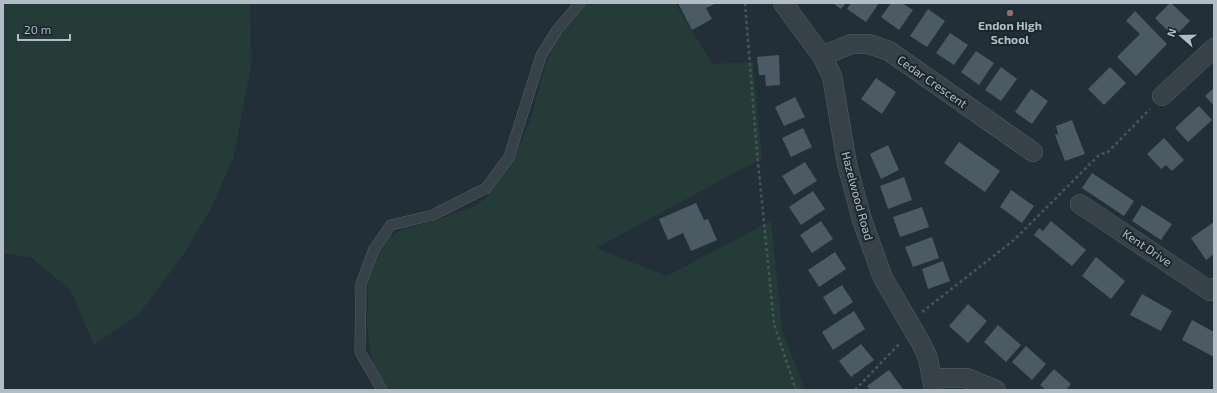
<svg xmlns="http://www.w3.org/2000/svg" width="1217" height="393" viewBox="0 0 1217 393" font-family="'Exo 2',sans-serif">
	<rect width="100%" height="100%" fill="#232f38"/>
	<path fill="#253b38" d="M3 3H250L251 66 233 159 210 210 183 255 139 314 94 345 71 291 32 258 3 253Z
		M586 3H675L712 64 753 62 762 158 596 248 667 276 771 221 782 330 805 390H386L373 367 367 327 368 282 382 242 403 229 430 222 476 206 486 197 516 154 532 115 546 63 557 40Z"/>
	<path fill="#4b5a63" d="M678 3H717L706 8 712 19 692 30Z
		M833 3H846L841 9Z
		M851 3H879L866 22 847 9Z
		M891 3H902L913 10 899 30 881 17Z
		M1170 3H1171L1190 21 1179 32 1175 28 1170 33 1155 18Z
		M928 9 945 21 927 47 910 36Z
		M1135 11 1167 44 1136 76 1117 57 1140 34 1126 21Z
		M950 33 968 45 954 65 936 53Z
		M976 51 994 63 979 85 961 72Z
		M779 55 780 85 766 86 765 75H759L757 57Z
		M1001 67 1017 79 1001 101 985 90Z
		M1110 67 1126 83 1104 105 1088 89Z
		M876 78 896 92 882 114 861 99Z
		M1214 88V106L1205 96Z
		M1031 89 1048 101 1032 124 1015 112Z
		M795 97 805 117 784 126 775 107Z
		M1199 106 1212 120 1188 142 1175 128Z
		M1072 120 1085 154 1065 161 1055 135 1058 134 1056 126Z
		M803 128 812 147 791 157 782 138Z
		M1164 138 1184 160 1172 171 1166 165 1161 169 1147 154Z
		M959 142 1000 171 985 192 944 163Z
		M888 145 899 170 881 179 870 154Z
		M805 162 817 181 794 195 782 176Z
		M1092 173 1134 201 1124 216 1082 188Z
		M904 177 912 200 888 209 880 186Z
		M1011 190 1034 206 1022 223 1000 207Z
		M813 191 825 209 801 225 789 207Z
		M696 203 704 220 708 219 717 240 691 251 683 233 668 240 659 219Z
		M1142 205 1172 224 1161 240 1132 221Z
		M922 207 929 227 900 237 893 217Z
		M821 221 833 239 812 253 800 235Z
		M1051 221 1086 250 1072 266 1034 235 1039 228 1043 231Z
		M1214 222V254L1206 260 1191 238Z
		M932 237 939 258 913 267 905 247Z
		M835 252 846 269 819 287 808 270Z
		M1096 257 1125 281 1111 299 1082 276Z
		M943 261 950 281 928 289 922 269Z
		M842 285 853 302 834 315 823 297Z
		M1142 294 1172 311 1161 331 1130 315Z
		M968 304 987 321 968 343 949 326Z
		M854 311 865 329 833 350 822 332Z
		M1192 320 1214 332V357L1182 340Z
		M998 325 1021 345 1006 362 984 342Z
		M861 344 874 360 851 377 839 361Z
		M1026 346 1046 364 1032 380 1012 362Z
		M1054 369 1071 384 1066 390H1046L1040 385Z
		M889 370 903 389 902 390H870L867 386Z"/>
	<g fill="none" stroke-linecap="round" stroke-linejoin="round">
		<g stroke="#545f66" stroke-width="11">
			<path id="lane" d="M382 390 360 352 361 284 374 249 391 225 433 215 486 188 509 157 541 56 557 30 580 3"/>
		</g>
		<g stroke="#545f66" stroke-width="20">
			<path id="street" d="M783 3 822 56 832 76 847 164 862 220 883 278 921 343 928 358 934 390
				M822 56 851 44H869L889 51 1033 152
				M1162 96 1214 48
				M1080 204 1210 291 1214 288
				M933 378H967L996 390"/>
		</g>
		<path stroke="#445756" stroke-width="2.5" stroke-dasharray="3 3" stroke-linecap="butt" d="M745 3 757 152 774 324 796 390
			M922 312 1014 240 1100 154 1107 153 1150 109
			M855 390 900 343"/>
		<use href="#lane" stroke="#364148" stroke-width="10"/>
		<use href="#street" stroke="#364148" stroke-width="19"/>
	</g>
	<circle fill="#8d6e63" stroke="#1b262d" stroke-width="1.5" cx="1010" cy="13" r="4"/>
	<g text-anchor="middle" stroke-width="4" stroke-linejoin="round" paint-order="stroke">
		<g font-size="12" font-weight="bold" fill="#b1bcc4" stroke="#1b262d">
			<text x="1010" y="30">Endon High<tspan x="1010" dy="14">School</tspan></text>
		</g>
		<g font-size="12" fill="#b1bcc4" stroke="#1b262d">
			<text transform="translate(932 82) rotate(35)" y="4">Cedar Crescent</text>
			<text transform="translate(857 196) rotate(75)" y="4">Hazelwood Road</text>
			<text transform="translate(1147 248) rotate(34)" y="4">Kent Drive</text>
		</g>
	</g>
	<rect width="1217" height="393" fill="none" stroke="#b1bcc4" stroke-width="8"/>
	<g transform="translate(1181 36) rotate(290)" stroke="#1b262d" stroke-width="3" paint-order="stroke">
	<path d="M0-3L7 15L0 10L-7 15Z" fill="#b1bcc4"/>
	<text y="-6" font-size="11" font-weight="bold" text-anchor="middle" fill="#b1bcc4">N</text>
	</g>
	<path d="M18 34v6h52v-6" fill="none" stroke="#b1bcc4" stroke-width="2"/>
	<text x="24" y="34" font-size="12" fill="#b1bcc4" stroke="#1b262d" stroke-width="3" paint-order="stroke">20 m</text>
</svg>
